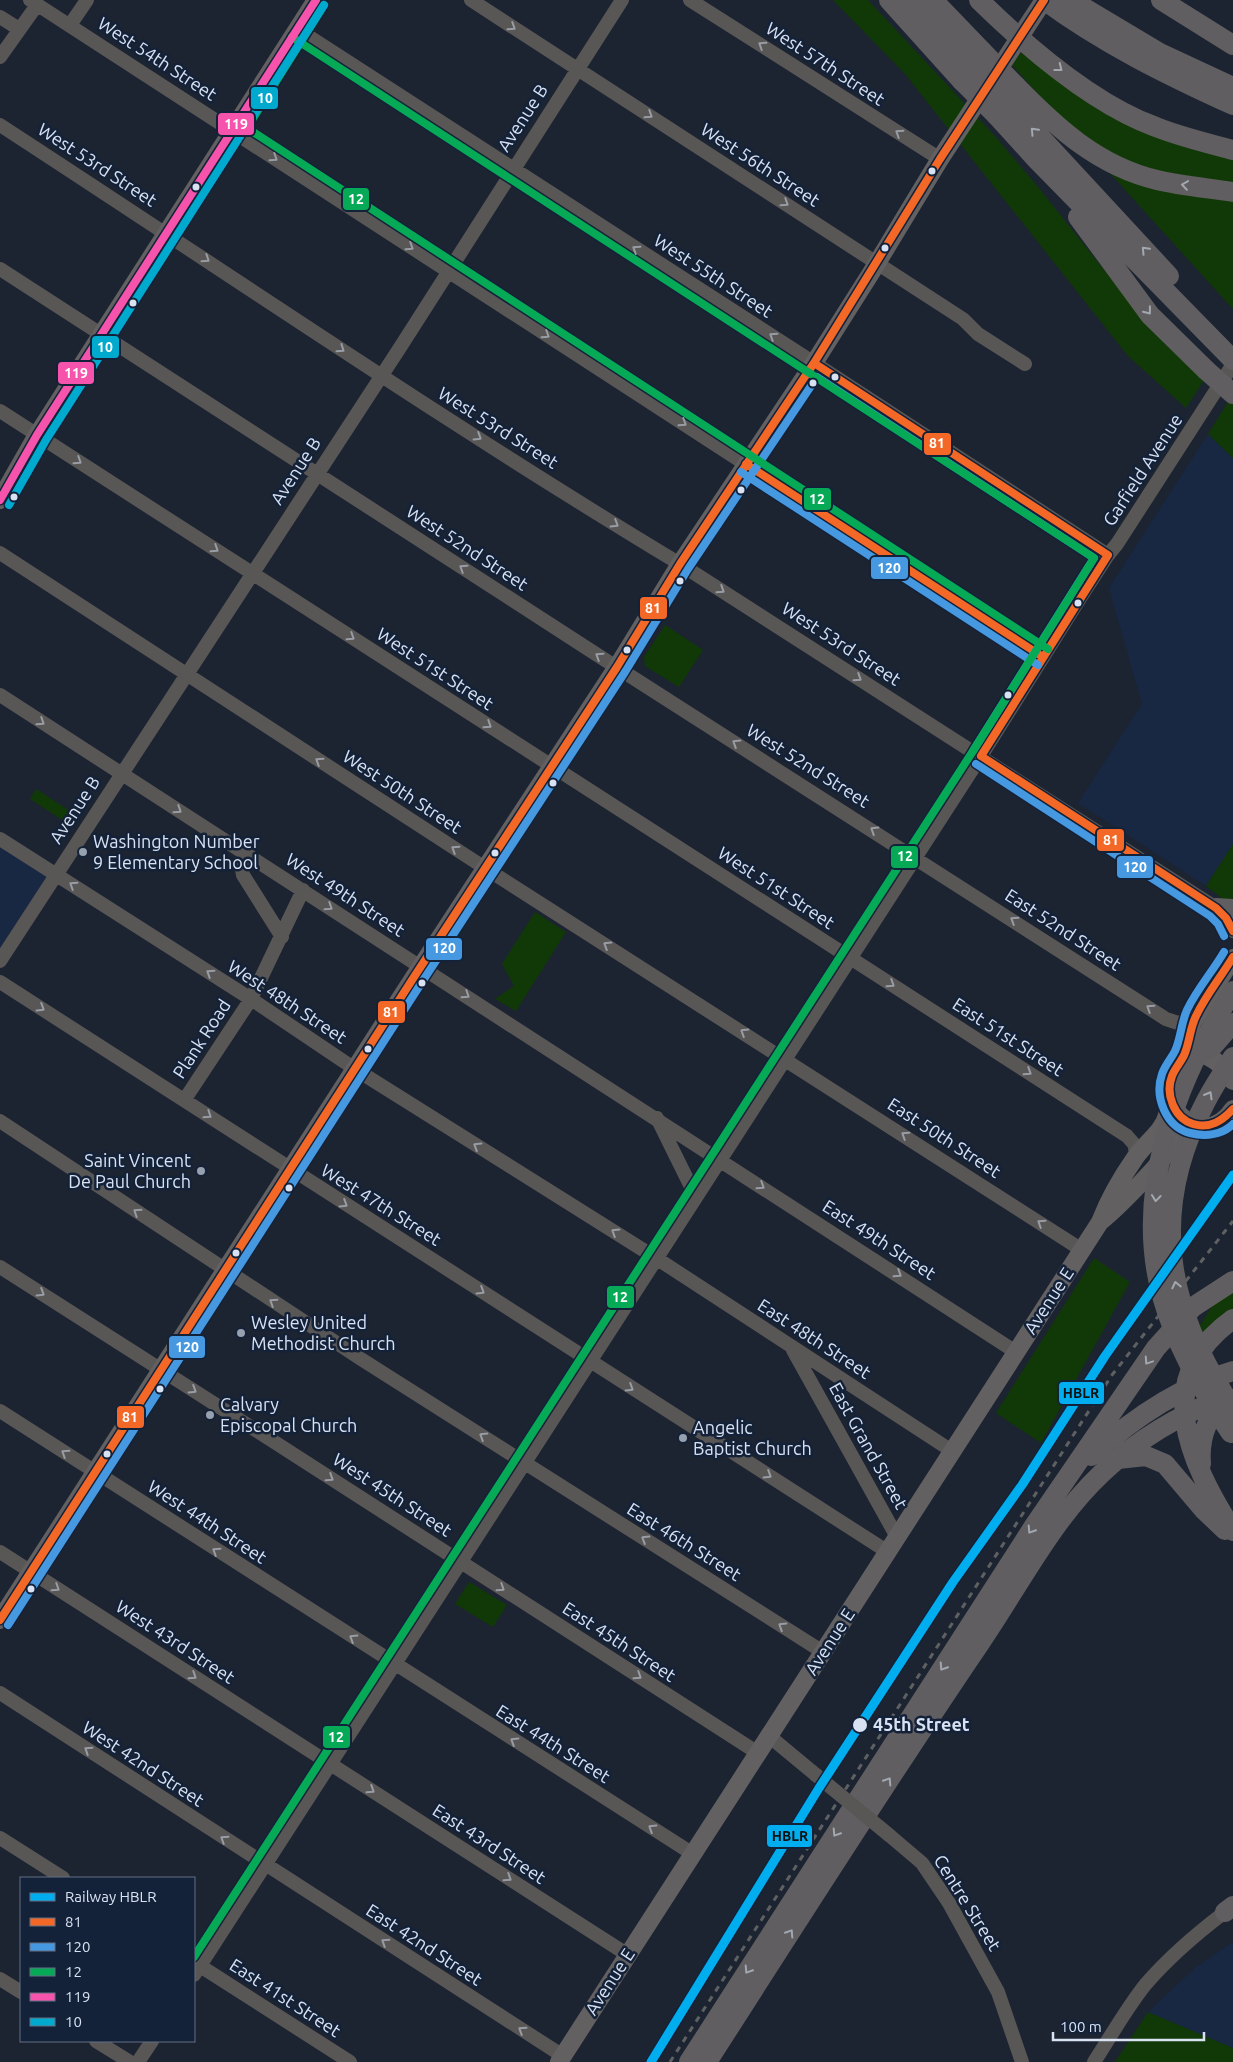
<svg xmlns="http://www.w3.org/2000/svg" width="1233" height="2062" viewBox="0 0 1233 2062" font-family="Ubuntu,sans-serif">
	<rect width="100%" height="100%" fill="#1c2431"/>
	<path fill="#182742" d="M1208 434 1233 458V844L1206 886 1078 803 1142 704 1109 588Z
		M0 839 55 874 0 961Z
		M1233 1942V2048L1148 2012 1195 1968Z"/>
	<path fill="#113907" d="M833 0H868L994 135 1039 188 1155 334 1204 380 1186 408 1128 356 905 74Z
		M1024 51 1148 130 1233 160V309L1010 63Z
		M1233 394V458L1208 434Z
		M665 625 703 650 679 687 645 666 644 657Z
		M36 789 76 815 70 825 30 799Z
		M1233 844V900L1223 899 1206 886Z
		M535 912 566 932 516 1011 495 999 514 986 502 964Z
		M1094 1258 1130 1282 1041 1443 996 1413Z
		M1233 1273V1316L1192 1338Z
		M469 1582 507 1605 493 1627 455 1604Z
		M1148 2012 1233 2048V2062H1115Z"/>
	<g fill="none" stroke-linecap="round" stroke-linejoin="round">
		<path stroke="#595656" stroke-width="14" d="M30 0 1043 657
			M471 0 963 319 978 334 1025 364
			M690 0 940 159
			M0 17 19 29
			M70 25 87 0
			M297 29 814 363 1108 555
			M0 57 37 5
			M0 125C226 272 449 425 680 564L1216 908 1226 918 1233 931
			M0 269 599 656 1166 1019 1178 1023 1195 1019
			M0 411 1127 1136 1134 1144 1137 1156
			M0 553 485 868 1082 1250
			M0 695 1016 1352
			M0 839 251 999 355 1069 656 1258 952 1451
			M250 856 242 869 243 875 282 937
			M0 961 401 346 622 0
			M0 982 888 1552
			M185 1099 251 999 303 890
			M657 1118 696 1197
			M0 1121 361 1359 823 1652
			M0 1267 254 1429 758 1753
			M793 1350 897 1537
			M0 1411 693 1854
			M0 1552 628 1955
			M0 1693 563 2056
			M769 1736 816 1775
			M889 1835 922 1863 949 1903 998 1992 1022 2062
			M0 1838 63 1878
			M194 1962 350 2062
			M194 1975 981 756 1082 595 1108 555 1117 544 1233 364
			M0 1979 21 1992
			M96 2041 130 2062
			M138 2062 152 2041
			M1094 2062C1111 2036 1126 2009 1145 1985 1169 1957 1196 1934 1225 1912L1232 1909"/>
		<path stroke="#636062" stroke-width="18" d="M0 500 37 435 316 0
			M1181 1061 1188 1044 1192 1023 1233 958
			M1233 1081C1226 1068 1213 1057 1199 1053 1193 1055 1186 1057 1181 1061 1142 1092 1200 1158 1233 1109
			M1100 1222C1120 1206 1136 1188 1153 1170 1171 1150 1171 1140 1199 1130
			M0 1620 414 977 617 667 680 564 814 363 871 273 940 159 1044 0
			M559 2062 1100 1222C1109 1199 1121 1178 1135 1158 1145 1143 1163 1132 1167 1115"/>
		<path stroke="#605e60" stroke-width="20" d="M889 0 962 81
			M912 0 973 65
			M933 0 982 51
			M979 0C1026 46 1093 104 1156 127 1181 137 1207 143 1233 150
			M1044 0C1102 43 1167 75 1233 105
			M1071 0 1160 53 1233 87
			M1161 0 1233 45
			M1016 86C1057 128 1098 166 1157 180 1182 186 1208 188 1233 192
			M1007 101 1169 276
			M997 116 1036 159 1233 360
			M1078 217 1150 315 1206 370
			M1216 908 1233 909
			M1199 1053 1213 1046 1233 1023
			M1233 1319C1150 1378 1189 1461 1233 1531
			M1091 1456C1132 1419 1180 1386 1233 1371
			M1118 1459 1146 1456 1165 1464 1204 1510 1225 1530
			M1201 1464C1199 1438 1206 1416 1227 1400
			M1225 1912 1233 1906
			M689 2062 1034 1526 1156 1348 1193 1307 1233 1281
			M707 2062C797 1922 886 1781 980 1643 1019 1586 1051 1521 1102 1473 1138 1439 1181 1414 1226 1397"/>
		<path stroke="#5f6062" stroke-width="3" stroke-dasharray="6 6" stroke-linecap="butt" d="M670 2062 1112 1375 1233 1221"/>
		<path stroke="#595656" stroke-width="14" d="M816 1775 889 1835"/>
		<path stroke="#605e60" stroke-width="20" d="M982 51 1016 86
			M973 65 1007 101
			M962 81 997 116
			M1206 370 1233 394
			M1233 1057C1223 1072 1213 1087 1205 1103 1148 1211 1166 1309 1233 1408
			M1231 1433C1202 1391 1176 1346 1162 1296 1133 1190 1177 1079 1233 991"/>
		<g stroke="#142239" stroke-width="11">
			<path id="bus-1" d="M814 363 1108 555 981 756
				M746 464 1043 657
				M981 756 1216 908 1226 918 1233 931
				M1233 957C1221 977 1206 995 1196 1016 1190 1028 1190 1040 1185 1053 1182 1061 1175 1068 1172 1076 1165 1094 1174 1118 1193 1124 1210 1129 1222 1121 1233 1109
				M0 1620 414 977 617 667 680 564 814 363 940 159 1044 0"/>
		</g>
		<g stroke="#142239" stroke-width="11">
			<path id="bus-2" d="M741 472 1038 665
				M976 764 1210 916 1218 924 1224 936
				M1224 952C1213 971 1197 989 1187 1010 1181 1023 1181 1038 1175 1051 1171 1059 1165 1065 1162 1074 1154 1097 1166 1127 1190 1133 1205 1137 1222 1135 1233 1124
				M8 1625 422 982 625 672 688 569 817 377 1094 558 973 751"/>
		</g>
		<g stroke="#142239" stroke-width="11">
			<path id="bus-3" d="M324 5 247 128 1048 649
				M194 1957 973 751 1094 558 292 37"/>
		</g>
		<g stroke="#142239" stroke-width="11">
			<path id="bus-4" d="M0 500 37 435 316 0"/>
		</g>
		<g stroke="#142239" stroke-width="11">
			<path id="bus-5" d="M9 505 46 440 324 5"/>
		</g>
		<use href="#bus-1" stroke="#f36827" stroke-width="8"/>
		<use href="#bus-2" stroke="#4699e1" stroke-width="8"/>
		<use href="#bus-3" stroke="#06aa56" stroke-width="8"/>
		<use href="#bus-4" stroke="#f653ac" stroke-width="8"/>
		<use href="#bus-5" stroke="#00a9ce" stroke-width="8"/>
		<g stroke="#142239" stroke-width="12">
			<path id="rail-1" d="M651 2062 819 1788 953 1582 1022 1485 1105 1356 1233 1175"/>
		</g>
		<use href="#rail-1" stroke="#00aeef" stroke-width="9"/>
	</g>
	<defs><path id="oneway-chevron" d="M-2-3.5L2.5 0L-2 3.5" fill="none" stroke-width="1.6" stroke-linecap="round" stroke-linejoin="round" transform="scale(1.25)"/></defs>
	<g stroke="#989ca4">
		<use href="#oneway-chevron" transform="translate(512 27) rotate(33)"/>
		<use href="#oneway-chevron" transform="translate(762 45) rotate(-147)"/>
		<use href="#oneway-chevron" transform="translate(649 115) rotate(33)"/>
		<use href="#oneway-chevron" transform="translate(899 133) rotate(-147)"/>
		<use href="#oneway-chevron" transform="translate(274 158) rotate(33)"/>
		<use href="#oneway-chevron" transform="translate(785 203) rotate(33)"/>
		<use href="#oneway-chevron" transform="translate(410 247) rotate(33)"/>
		<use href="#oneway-chevron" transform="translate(636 249) rotate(-147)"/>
		<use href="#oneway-chevron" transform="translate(206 259) rotate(34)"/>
		<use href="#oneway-chevron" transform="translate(546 335) rotate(33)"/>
		<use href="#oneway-chevron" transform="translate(773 336) rotate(-147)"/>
		<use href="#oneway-chevron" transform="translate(341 349) rotate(34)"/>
		<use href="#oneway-chevron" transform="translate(683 423) rotate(33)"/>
		<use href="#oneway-chevron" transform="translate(478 437) rotate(32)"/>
		<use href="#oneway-chevron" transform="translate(78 461) rotate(33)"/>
		<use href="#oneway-chevron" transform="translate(615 524) rotate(32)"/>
		<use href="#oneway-chevron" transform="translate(215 549) rotate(33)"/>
		<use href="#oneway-chevron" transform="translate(463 568) rotate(-147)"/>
		<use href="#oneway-chevron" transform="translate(721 590) rotate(33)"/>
		<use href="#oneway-chevron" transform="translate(351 637) rotate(33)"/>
		<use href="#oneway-chevron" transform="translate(599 656) rotate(-147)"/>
		<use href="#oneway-chevron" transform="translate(858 678) rotate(33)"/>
		<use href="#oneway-chevron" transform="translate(41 722) rotate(33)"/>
		<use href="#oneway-chevron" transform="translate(488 725) rotate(33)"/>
		<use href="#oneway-chevron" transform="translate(736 743) rotate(-148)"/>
		<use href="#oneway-chevron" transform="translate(319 761) rotate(-147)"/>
		<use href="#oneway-chevron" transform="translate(178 810) rotate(33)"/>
		<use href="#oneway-chevron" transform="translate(874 830) rotate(-148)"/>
		<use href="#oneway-chevron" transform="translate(455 849) rotate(-147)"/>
		<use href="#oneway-chevron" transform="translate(73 885) rotate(-147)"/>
		<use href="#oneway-chevron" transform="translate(329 907) rotate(33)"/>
		<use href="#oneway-chevron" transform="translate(1014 920) rotate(-147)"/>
		<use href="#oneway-chevron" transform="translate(607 945) rotate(-148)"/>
		<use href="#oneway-chevron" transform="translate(210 973) rotate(-147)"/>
		<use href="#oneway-chevron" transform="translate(891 984) rotate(33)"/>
		<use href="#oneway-chevron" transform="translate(466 995) rotate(33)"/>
		<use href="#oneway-chevron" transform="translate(41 1008) rotate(32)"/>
		<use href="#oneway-chevron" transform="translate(1150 1008) rotate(-147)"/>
		<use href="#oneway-chevron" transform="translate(744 1032) rotate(-148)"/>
		<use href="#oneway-chevron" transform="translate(1028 1072) rotate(33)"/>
		<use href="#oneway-chevron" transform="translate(208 1115) rotate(34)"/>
		<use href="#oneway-chevron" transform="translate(905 1135) rotate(-147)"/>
		<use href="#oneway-chevron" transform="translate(477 1146) rotate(-148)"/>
		<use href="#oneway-chevron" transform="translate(761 1186) rotate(33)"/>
		<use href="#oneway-chevron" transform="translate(344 1204) rotate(32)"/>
		<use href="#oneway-chevron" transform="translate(137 1212) rotate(-146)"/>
		<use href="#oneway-chevron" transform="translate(1041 1223) rotate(-147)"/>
		<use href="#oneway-chevron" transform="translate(615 1232) rotate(-148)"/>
		<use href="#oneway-chevron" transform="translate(898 1274) rotate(33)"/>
		<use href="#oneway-chevron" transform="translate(481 1291) rotate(32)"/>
		<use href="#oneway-chevron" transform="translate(41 1293) rotate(32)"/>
		<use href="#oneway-chevron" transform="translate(273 1302) rotate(-147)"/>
		<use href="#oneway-chevron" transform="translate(630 1388) rotate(32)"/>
		<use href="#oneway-chevron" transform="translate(193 1390) rotate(32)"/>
		<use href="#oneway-chevron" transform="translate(483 1436) rotate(-148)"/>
		<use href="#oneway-chevron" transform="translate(65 1453) rotate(-147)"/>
		<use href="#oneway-chevron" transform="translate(768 1475) rotate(32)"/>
		<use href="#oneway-chevron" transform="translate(330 1478) rotate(33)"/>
		<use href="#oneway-chevron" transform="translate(645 1539) rotate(-148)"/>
		<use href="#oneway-chevron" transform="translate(216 1551) rotate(-147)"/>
		<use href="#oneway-chevron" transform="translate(56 1588) rotate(33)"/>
		<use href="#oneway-chevron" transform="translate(501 1588) rotate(33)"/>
		<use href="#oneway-chevron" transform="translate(782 1626) rotate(-148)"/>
		<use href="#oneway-chevron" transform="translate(353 1638) rotate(-148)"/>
		<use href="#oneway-chevron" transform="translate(193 1676) rotate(33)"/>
		<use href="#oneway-chevron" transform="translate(638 1676) rotate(33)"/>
		<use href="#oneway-chevron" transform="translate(514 1741) rotate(-148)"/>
		<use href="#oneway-chevron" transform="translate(88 1750) rotate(-147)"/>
		<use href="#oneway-chevron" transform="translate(371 1790) rotate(33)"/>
		<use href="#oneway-chevron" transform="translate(652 1828) rotate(-148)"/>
		<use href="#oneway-chevron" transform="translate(224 1839) rotate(-147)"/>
		<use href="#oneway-chevron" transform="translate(508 1878) rotate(33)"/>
		<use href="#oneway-chevron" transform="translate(385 1942) rotate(-147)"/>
		<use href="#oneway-chevron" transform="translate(522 2030) rotate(-147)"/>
	</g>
	<g stroke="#a2a7b0">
		<use href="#oneway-chevron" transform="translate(1059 68) rotate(38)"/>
		<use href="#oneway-chevron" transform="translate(1034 131) rotate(-133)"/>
		<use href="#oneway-chevron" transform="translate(1185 185) rotate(-172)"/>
		<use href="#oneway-chevron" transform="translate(1145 250) rotate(-133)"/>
		<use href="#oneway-chevron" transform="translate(1148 311) rotate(52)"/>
		<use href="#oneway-chevron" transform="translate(1209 1095) rotate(-60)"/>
		<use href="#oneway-chevron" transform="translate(1156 1198) rotate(96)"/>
		<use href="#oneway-chevron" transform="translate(1176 1285) rotate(-103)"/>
		<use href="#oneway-chevron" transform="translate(1148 1361) rotate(124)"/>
		<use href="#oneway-chevron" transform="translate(1031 1530) rotate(123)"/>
		<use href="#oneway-chevron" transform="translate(943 1667) rotate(123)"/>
		<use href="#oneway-chevron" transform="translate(888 1781) rotate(-57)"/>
		<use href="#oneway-chevron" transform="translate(836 1833) rotate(123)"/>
		<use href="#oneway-chevron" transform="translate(790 1933) rotate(-57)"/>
		<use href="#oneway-chevron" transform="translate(748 1970) rotate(123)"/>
	</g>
	<g fill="#d8e2f2" stroke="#142239" stroke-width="2">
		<circle cx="932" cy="171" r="4.5"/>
		<circle cx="196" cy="187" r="4.5"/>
		<circle cx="885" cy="248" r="4.5"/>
		<circle cx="133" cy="303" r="4.5"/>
		<circle cx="835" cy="377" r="4.5"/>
		<circle cx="813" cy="383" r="4.5"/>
		<circle cx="741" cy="490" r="4.5"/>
		<circle cx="14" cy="497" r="4.5"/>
		<circle cx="680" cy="581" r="4.5"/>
		<circle cx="1078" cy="603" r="4.5"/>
		<circle cx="627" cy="650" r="4.5"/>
		<circle cx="1008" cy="695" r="4.5"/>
		<circle cx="553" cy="783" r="4.5"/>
		<circle cx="495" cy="853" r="4.5"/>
		<circle cx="422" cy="983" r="4.5"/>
		<circle cx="368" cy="1049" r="4.5"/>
		<circle cx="289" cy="1188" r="4.5"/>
		<circle cx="236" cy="1253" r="4.5"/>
		<circle cx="160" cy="1389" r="4.5"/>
		<circle cx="107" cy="1454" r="4.5"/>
		<circle cx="31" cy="1589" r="4.5"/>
		<circle cx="860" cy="1725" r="8"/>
	</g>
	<g fill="#96a0ae" stroke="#142239" stroke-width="2">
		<circle cx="83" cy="852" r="5"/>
		<circle cx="201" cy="1171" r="5"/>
		<circle cx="241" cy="1333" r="5"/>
		<circle cx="210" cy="1415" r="5"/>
		<circle cx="683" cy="1438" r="5"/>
	</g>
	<g text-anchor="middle" stroke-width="5" stroke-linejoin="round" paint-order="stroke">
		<g font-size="18" fill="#d8e2f2" stroke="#142239">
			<text transform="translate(157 59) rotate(33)" y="6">West 54th Street</text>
			<text transform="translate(825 64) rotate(33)" y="6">West 57th Street</text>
			<text transform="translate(523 118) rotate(-57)" y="6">Avenue B</text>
			<text transform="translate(97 165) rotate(33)" y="6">West 53rd Street</text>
			<text transform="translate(760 165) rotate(33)" y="6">West 56th Street</text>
			<text transform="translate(713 276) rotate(33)" y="6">West 55th Street</text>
			<text transform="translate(498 428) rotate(32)" y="6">West 53rd Street</text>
			<text transform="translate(1143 470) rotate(-57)" y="6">Garfield Avenue</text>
			<text transform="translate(296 471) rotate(-57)" y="6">Avenue B</text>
			<text transform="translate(467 548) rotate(33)" y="6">West 52nd Street</text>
			<text transform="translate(841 644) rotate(33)" y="6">West 53rd Street</text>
			<text transform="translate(435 669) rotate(33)" y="6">West 51st Street</text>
			<text transform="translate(808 766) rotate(32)" y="6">West 52nd Street</text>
			<text transform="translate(402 792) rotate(33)" y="6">West 50th Street</text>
			<text transform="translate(75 810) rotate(-57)" y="6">Avenue B</text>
			<text transform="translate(776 888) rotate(33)" y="6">West 51st Street</text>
			<text transform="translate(345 895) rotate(33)" y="6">West 49th Street</text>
			<text transform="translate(1063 930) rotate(33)" y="6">East 52nd Street</text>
			<text transform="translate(287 1002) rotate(33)" y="6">West 48th Street</text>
			<text transform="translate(1008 1037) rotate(33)" y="6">East 51st Street</text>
			<text transform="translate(202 1039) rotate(-57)" y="6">Plank Road</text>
			<text transform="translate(944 1138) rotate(33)" y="6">East 50th Street</text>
			<text transform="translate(381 1205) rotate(32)" y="6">West 47th Street</text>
			<text transform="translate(879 1240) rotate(33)" y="6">East 49th Street</text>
			<text transform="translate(1049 1301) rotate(-57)" y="6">Avenue E</text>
			<text transform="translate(814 1339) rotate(33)" y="6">East 48th Street</text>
			<text transform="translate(868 1446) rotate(61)" y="6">East Grand Street</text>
			<text transform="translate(392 1495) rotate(33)" y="6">West 45th Street</text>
			<text transform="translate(207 1522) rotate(33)" y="6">West 44th Street</text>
			<text transform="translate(684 1542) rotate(32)" y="6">East 46th Street</text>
			<text transform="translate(175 1642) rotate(33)" y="6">West 43rd Street</text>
			<text transform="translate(619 1642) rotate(33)" y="6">East 45th Street</text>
			<text transform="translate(830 1642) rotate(-57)" y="6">Avenue E</text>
			<text transform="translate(553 1744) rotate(32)" y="6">East 44th Street</text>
			<text transform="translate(143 1764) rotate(33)" y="6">West 42nd Street</text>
			<text transform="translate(489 1844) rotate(33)" y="6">East 43rd Street</text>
			<text transform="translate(967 1903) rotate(58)" y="6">Centre Street</text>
			<text transform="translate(424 1945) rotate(33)" y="6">East 42nd Street</text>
			<text transform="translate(610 1982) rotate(-57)" y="6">Avenue E</text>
			<text transform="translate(285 1998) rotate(33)" y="6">East 41st Street</text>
		</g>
		<g font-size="18" fill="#d8e2f2" stroke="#142239" text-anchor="start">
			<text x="93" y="848">Washington Number<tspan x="93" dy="21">9 Elementary School</tspan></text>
			<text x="191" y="1167" text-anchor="end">Saint Vincent<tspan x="191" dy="21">De Paul Church</tspan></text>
			<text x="251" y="1329">Wesley United<tspan x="251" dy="21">Methodist Church</tspan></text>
			<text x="220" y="1411">Calvary<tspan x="220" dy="21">Episcopal Church</tspan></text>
			<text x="693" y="1434">Angelic<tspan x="693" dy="21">Baptist Church</tspan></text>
		</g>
		<g font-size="18" font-weight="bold" fill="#d8e2f2" stroke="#142239" text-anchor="start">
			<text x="873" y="1731">45th Street</text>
		</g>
	</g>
	<g stroke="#142239" stroke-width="2">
		<rect x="250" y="86" width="29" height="24" rx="5" fill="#00a9ce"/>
		<rect x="217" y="112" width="38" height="24" rx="5" fill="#f653ac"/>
		<rect x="342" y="187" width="28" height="24" rx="5" fill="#06aa56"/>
		<rect x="91" y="335" width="29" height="24" rx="5" fill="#00a9ce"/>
		<rect x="57" y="361" width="38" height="24" rx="5" fill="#f653ac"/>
		<rect x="923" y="432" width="29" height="24" rx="5" fill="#f36827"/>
		<rect x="803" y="487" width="29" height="24" rx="5" fill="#06aa56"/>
		<rect x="870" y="556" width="39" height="24" rx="5" fill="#4699e1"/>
		<rect x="639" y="596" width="29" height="24" rx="5" fill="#f36827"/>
		<rect x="1096" y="828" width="29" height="24" rx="5" fill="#f36827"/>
		<rect x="890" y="845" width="29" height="24" rx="5" fill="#06aa56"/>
		<rect x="1116" y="855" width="38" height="24" rx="5" fill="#4699e1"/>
		<rect x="425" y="937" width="38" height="24" rx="5" fill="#4699e1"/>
		<rect x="377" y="1000" width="29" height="24" rx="5" fill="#f36827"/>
		<rect x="606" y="1285" width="29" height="24" rx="5" fill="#06aa56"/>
		<rect x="168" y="1335" width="38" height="24" rx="5" fill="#4699e1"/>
		<rect x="1058" y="1381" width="47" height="24" rx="5" fill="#00aeef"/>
		<rect x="116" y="1405" width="29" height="24" rx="5" fill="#f36827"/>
		<rect x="322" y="1725" width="29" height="24" rx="5" fill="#06aa56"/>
		<rect x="766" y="1824" width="47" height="24" rx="5" fill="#00aeef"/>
	</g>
	<g font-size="14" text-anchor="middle" font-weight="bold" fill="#fff">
		<text x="265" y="103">10</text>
		<text x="236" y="129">119</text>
		<text x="356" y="204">12</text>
		<text x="105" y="352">10</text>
		<text x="76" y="378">119</text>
		<text x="937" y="448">81</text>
		<text x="817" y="504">12</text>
		<text x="889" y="573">120</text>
		<text x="653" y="613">81</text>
		<text x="1111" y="845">81</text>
		<text x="905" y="861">12</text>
		<text x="1135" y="872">120</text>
		<text x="444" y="953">120</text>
		<text x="391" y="1017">81</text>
		<text x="620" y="1302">12</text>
		<text x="187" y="1352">120</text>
		<text x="130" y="1422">81</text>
		<text x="336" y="1742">12</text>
	</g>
	<g font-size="14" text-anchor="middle" font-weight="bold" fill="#111">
		<text x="1081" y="1398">HBLR</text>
		<text x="790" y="1841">HBLR</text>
	</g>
	<rect x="20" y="1877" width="175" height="165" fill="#142239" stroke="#626f83"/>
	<rect x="30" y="1893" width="25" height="8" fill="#00aeef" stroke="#626f83"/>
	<text x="65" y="1902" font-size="15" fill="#d8e2f2">Railway HBLR</text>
	<rect x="30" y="1918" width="25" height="8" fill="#f36827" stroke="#626f83"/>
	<text x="65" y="1927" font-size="15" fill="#d8e2f2">81</text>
	<rect x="30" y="1943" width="25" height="8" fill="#4699e1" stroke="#626f83"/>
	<text x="65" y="1952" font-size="15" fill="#d8e2f2">120</text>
	<rect x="30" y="1968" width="25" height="8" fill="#06aa56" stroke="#626f83"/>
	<text x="65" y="1977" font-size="15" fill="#d8e2f2">12</text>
	<rect x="30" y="1993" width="25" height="8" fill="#f653ac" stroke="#626f83"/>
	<text x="65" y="2002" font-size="15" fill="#d8e2f2">119</text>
	<rect x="30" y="2018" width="25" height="8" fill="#00a9ce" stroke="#626f83"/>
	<text x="65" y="2027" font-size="15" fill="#d8e2f2">10</text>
	<path d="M1053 2032v8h151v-8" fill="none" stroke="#d8e2f2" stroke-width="2.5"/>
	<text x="1060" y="2032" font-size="15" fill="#d8e2f2" stroke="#142239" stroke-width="4" paint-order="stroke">100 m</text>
</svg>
